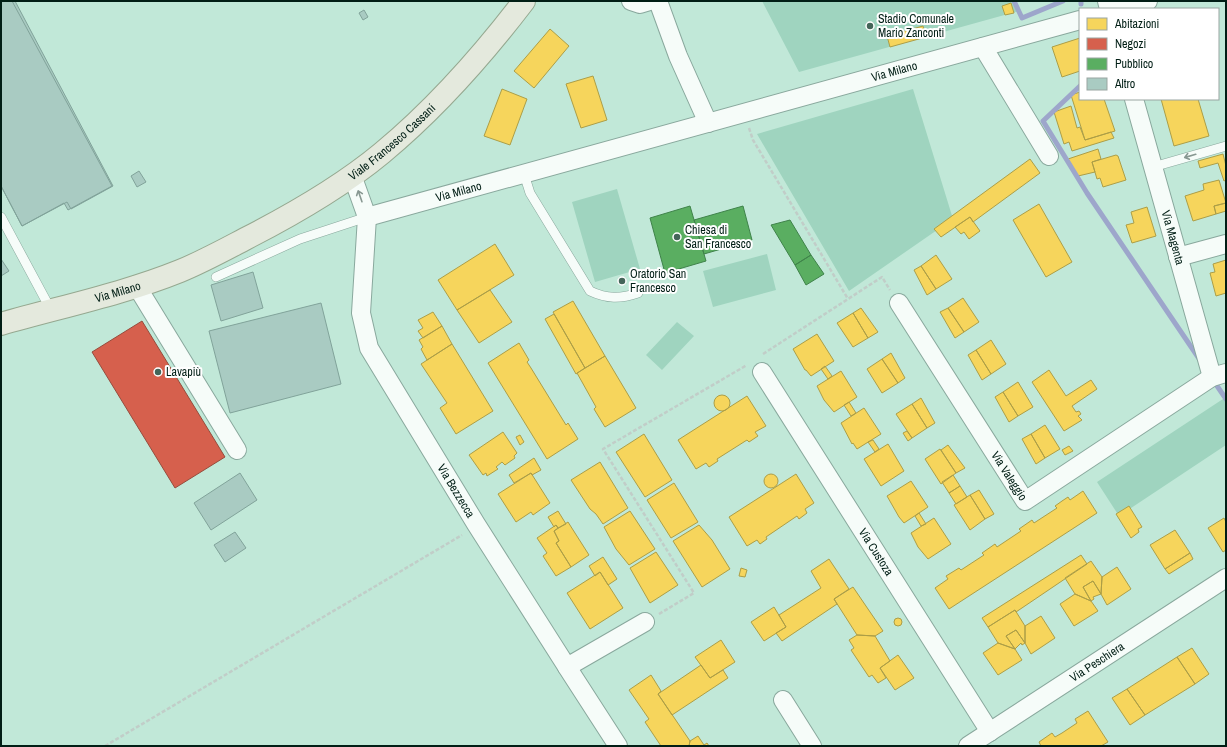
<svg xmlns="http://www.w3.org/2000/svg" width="1227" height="747" viewBox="0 0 1227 747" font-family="'Archivo Narrow',sans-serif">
	<rect width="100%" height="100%" fill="#c1e8d8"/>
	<path fill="#9fd4bf" d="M762 1H1014L1019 11 799 72Z
		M913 89 953 219 849 291 757 134Z
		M617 189 640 269 595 282 572 202Z
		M767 254 776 290 713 307 703 271Z
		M677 322 694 336 662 370 646 355Z
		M1226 397V445L1119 516 1097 482Z"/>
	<path fill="#f6d55c" stroke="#ac9e47" d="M1011 3 1014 13 1005 15 1002 6Z
		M923 26 926 37 890 47 887 36Z
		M550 29 569 46 534 88 514 71Z
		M1080 38V71L1062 77 1052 47Z
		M593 76 607 120 581 128 566 84Z
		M502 89 527 99 510 145 484 136Z
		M1080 92V99H1104L1115 131 1085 140 1071 95Z
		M1161 99H1198L1209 136 1174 146Z
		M1071 106 1077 128 1080 127 1085 140 1111 132 1114 138 1072 151 1069 142 1064 144 1054 112Z
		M1098 149 1101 159 1092 162 1095 172 1078 176 1068 159Z
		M1223 154 1226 166V180L1224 181 1218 163 1200 168 1198 161Z
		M1116 155 1118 156 1126 180 1103 187 1100 178 1097 179 1092 162Z
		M1030 159 1040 173 973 222 970 217 941 237 934 229Z
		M1219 180 1226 203 1214 206 1216 214 1193 221 1185 196 1204 190 1203 184Z
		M1226 203V211L1216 214 1214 206Z
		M1039 204 1072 262 1046 277 1013 220Z
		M1147 207 1156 236 1132 243 1126 225 1134 223 1131 212Z
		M970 217 980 231 969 239 964 232 961 234 955 227Z
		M495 244 514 275 457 310 438 280Z
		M936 255 952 279 936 289 921 266Z
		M1226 260V293L1216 296 1210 273 1215 272 1213 264Z
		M921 266 936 289 927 295 914 270Z
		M490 290 512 322 479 343 457 310Z
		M963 298 979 322 964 332 948 308Z
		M573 301 605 356 585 368 553 312Z
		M861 308 878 332 868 338 853 313Z
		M948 308 964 332 955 338 940 312Z
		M433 312 442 326 423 338 418 331 423 328 418 320Z
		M853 313 868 338 853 347 837 323Z
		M554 314 585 368 576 374 545 319Z
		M442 326 452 344 427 360 421 349 423 347 419 340Z
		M817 334 834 361 811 376 806 370H805L793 349Z
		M991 340 1006 364 991 374 976 350Z
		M519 343 529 360 527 362 531 368 566 425 568 423 578 439 547 459 488 363Z
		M452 344 493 411 456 434 440 408 447 403 421 364Z
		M976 350 991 374 982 380 968 355Z
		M891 353 905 378 898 383 882 359Z
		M605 356 636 408 605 427 594 409 596 407 577 373Z
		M882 359 898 383 882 393 867 369Z
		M825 366 832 376 828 379 821 369Z
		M1049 370 1066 396 1091 380 1097 389 1072 406 1076 412 1079 411 1081 414 1078 416 1082 420 1064 431 1032 382Z
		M841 371 857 397 834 412 824 400 817 386Z
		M1018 382 1033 407 1018 416 1003 392Z
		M1003 392 1018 416 1009 422 995 397Z
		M714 403a8 8 0 1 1 16 0a8 8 0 1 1-16 0Z
		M747 396 766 426 755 432 758 436 749 442 747 440 717 459 718 461 709 467 706 463 696 469 678 440Z
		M921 398 935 423 927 428 912 404Z
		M849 402 856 413 851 416 844 405Z
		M912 404 927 428 912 438 896 414Z
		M864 408 881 434 857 449 853 443 852 444 841 423Z
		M1045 425 1060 449 1045 458 1031 434Z
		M907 431 912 438 908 441 903 433Z
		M503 432 517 453 514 456 515 458 505 465 502 462 496 467 498 469 487 476 486 473 483 475 469 455Z
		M644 434 672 480 645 497 616 452Z
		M1031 434 1045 458 1036 464 1022 439Z
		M520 435 524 442 520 445 516 437Z
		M873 440 879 449 875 452 868 442Z
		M888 444 904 471 881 486 864 459Z
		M948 445 965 468 956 473 941 450Z
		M1069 446 1073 451 1065 455 1062 450Z
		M940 449 956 473 941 484 925 459Z
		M534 458 541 470 532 475 531 473 514 483 509 475Z
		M600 462 628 508 603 524 596 514 590 509 571 480Z
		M531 473 550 503 533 515 531 512 516 522 498 494Z
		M796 474 814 503 805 509 807 513 799 519 797 516 794 518 766 537 767 539 760 544 757 540 747 546 729 517Z
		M764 481a7 7 0 1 1 14 0a7 7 0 1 1-14 0Z
		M953 475 960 486 949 493 942 482Z
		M911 481 928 507 904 523 899 517 887 496Z
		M674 483 698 522 671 538 647 500Z
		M960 486 967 497 956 504 949 493Z
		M979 490 994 514 985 519 970 495Z
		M1083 491 1097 513 949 609 935 588 948 579 946 576 959 568 961 570 984 555 982 553 995 544 997 547 1021 531 1019 529 1032 520 1034 523 1057 508 1055 506 1062 501 1068 497 1070 500Z
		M970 495 985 519 970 530 954 505Z
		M1129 506 1142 527 1138 529 1139 532 1131 538 1116 514Z
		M558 511 566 524 558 528 556 525 554 527 548 517Z
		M630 511 655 549 629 565 616 549 604 527Z
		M919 513 926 524 921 526 915 516Z
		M934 518 951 544 928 559 918 547 911 533Z
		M1224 518 1226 522V550L1223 552 1208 528Z
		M568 522 589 555 571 567 556 543 559 541 554 531Z
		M556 525 558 528 554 531 559 541 556 543 571 567 556 576 543 556 547 553 537 538Z
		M699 525 712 540 730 569 702 587 673 541Z
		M1175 530 1190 553 1165 569 1150 545Z
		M656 552 678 585 650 603 630 568Z
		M1190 553 1193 559 1169 574 1165 569Z
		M1081 555 1087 564 1016 612 1015 610 988 627 982 618Z
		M603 557 617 579 608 585 600 572 595 576 589 566Z
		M829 559 849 589 834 599 837 604 782 641 776 633 786 627 779 615 821 588 811 571Z
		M1091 561 1102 577 1101 594 1093 581 1083 587 1091 601 1075 594 1065 578Z
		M1117 567 1131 589 1107 605 1101 594 1102 577Z
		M741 568 747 570 745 577 739 576Z
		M600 572 623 608 590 629 567 593Z
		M1093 581 1101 594 1093 597 1094 599 1091 601 1083 587Z
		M853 587 883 631 875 636 857 635 834 599Z
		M1075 594 1091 601 1098 611 1074 626 1060 604Z
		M774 607 786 627 764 641 751 622Z
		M1015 610 1025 626V643L1016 630 1006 636 1015 649 998 643 988 627Z
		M1041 616 1055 638 1031 654 1025 643V626Z
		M894 622a4 4 0 1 1 8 0a4 4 0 1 1-8 0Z
		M1016 630 1025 643 1022 645 1021 643 1015 649 1006 636Z
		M857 635 875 636 890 661 880 668 886 678 878 683 872 675 869 677 851 650 854 648 849 640Z
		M721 640 735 662 710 678 695 657Z
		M998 643 1015 649 1022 660 998 675 983 653Z
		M1192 648 1209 674 1195 684 1177 657Z
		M898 655 914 678 895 690 880 668Z
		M1177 657 1195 684 1145 715 1127 689Z
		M701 665 710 678 723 670 728 678 672 715 658 694Z
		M651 675 661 691 658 694 690 741 689 746H661L645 722 649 719 629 690Z
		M1127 689 1145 715 1130 725 1112 698Z
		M1088 711 1108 742 1101 746H1041L1039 742 1052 733 1055 737 1062 733 1077 723 1075 719Z
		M698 736 704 745 707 743 709 746H689L690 741Z"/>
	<path fill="#d6604d" stroke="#964c3c" d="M142 321 225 457 175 488 92 352Z"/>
	<path fill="#5aae61" stroke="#3f834a" d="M690 206 706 261 665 273 650 218Z
		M743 206 752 240 704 254 694 220Z
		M790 220 811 255 795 265 771 225Z
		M811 255 824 274 806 285 795 265Z"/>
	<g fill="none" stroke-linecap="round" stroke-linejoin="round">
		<path stroke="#9da6cb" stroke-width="5" d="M1014 1 1022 18 1063 1
			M1081 1V4
			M1080 86 1043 121 1087 193 1200 360
			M1213 380 1226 399"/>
	</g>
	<path fill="#a9cbc2" stroke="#81a39a" d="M1 1H15L113 186 71 209 67 202 22 226 1 186Z
		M1 1H12L112 186 68 210 64 203 22 226 1 186Z
		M364 10 368 17 363 20 359 13Z
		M139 171 146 182 137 187 131 176Z
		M1 259 9 271 1 276Z
		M253 272 263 308 221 321 211 285Z
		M321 303 341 384 230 413 209 331Z
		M240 473 257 500 211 530 194 503Z
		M235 532 246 548 225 562 214 545Z"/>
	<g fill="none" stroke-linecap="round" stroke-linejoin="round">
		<g stroke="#89a89d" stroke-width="10">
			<path id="lane" d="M1153 167 1226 146
				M524 174 530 193 590 291C607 299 620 299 638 293
				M1 217 51 310
				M216 277 300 239 367 217"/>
		</g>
		<g stroke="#89a89d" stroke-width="20">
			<g id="street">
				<path d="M631 1 640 4 650 1"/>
				<path d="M658 1 678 56 708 123"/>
				<path d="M1107 1 1109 9"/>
				<path d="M1119 9 1148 1"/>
				<path d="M983 47 1049 156"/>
				<path id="s1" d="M1134 99 1212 377"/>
				<path id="s2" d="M352 175 367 217 361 313 369 348 476 524 567 667 645 622"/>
				<path id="s3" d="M367 217 1080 20"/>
				<path d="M1178 257 1226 244"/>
				<path d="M136 285 237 450"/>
				<path id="s4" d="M899 303 1025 501 1212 377 1226 373"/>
				<path id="s5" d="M762 372 990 732"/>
				<path d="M567 667 618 746"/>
				<path d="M783 700 812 746"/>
				<path id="s6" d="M968 746 1226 578"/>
			</g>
		</g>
		<g stroke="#95a890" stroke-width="24">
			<g id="primary">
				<path id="s7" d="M1 324C60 307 123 294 180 271 202 262 224 250 245 239 292 215 341 187 382 153 435 109 482 56 524 1"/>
			</g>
		</g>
		<path stroke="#c1cdc8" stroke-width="2.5" stroke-dasharray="4 2" stroke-linecap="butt" d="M749 128 753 140 848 299
			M763 354 882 277 890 290
			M659 614 694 593 603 449 747 365
			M105 746 462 535"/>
		<use href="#lane" stroke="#f6fcf9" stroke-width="9"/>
		<use href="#street" stroke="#f6fcf9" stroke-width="18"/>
		<use href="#primary" stroke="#e4e9dd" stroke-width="22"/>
	</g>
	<defs><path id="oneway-shaft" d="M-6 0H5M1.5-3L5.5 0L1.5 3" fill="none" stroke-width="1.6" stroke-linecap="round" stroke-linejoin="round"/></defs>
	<g stroke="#889892">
		<use href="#oneway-shaft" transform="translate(1190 156) rotate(164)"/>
		<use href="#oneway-shaft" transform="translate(360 196) rotate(-109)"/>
	</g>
	<g fill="#446559" stroke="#fff" stroke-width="1.5">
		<circle cx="870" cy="26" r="4"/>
		<circle cx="677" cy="237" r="4"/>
		<circle cx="622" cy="281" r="4"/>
		<circle cx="158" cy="372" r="4"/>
	</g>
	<g text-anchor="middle" stroke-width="4" stroke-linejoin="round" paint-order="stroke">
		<g font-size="12" fill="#011e15" stroke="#fff" text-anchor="start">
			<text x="878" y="23">Stadio Comunale<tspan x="878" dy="14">Mario Zanconti</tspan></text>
			<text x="685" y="234">Chiesa di<tspan x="685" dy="14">San Francesco</tspan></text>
			<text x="630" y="278">Oratorio San<tspan x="630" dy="14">Francesco</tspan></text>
			<text x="166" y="376">Lavapiù</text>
		</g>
		<g font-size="12" fill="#011e15" stroke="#fff">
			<text dy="4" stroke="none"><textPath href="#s3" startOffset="547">Via Milano</textPath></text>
			<text dy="4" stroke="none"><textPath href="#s7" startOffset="436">Viale Francesco Cassani</textPath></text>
			<text dy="4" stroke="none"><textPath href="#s3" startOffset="95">Via Milano</textPath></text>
			<text dy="4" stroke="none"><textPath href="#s1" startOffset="144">Via Magenta</textPath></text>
			<text dy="4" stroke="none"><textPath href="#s7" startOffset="121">Via Milano</textPath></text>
			<text dy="4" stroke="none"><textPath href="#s4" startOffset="205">Via Valeggio</textPath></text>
			<text dy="4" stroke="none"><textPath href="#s2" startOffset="344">Via Bezzecca</textPath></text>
			<text dy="4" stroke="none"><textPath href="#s5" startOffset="213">Via Custoza</textPath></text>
			<text dy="4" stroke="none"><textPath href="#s6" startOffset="154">Via Peschiera</textPath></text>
		</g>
	</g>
	<rect width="1227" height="747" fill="none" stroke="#011e15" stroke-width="4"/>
	<rect x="1079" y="8" width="140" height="92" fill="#ffffff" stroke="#99a5a1"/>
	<rect x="1087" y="18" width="20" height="12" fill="#f6d55c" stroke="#99a5a1"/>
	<text x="1115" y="28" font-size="12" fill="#011e15">Abitazioni</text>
	<rect x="1087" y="38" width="20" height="12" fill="#d6604d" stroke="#99a5a1"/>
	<text x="1115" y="48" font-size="12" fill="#011e15">Negozi</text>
	<rect x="1087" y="58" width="20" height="12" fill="#5aae61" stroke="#99a5a1"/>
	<text x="1115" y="68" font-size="12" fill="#011e15">Pubblico</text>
	<rect x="1087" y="78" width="20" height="12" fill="#a9cbc2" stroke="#99a5a1"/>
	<text x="1115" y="88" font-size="12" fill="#011e15">Altro</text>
</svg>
